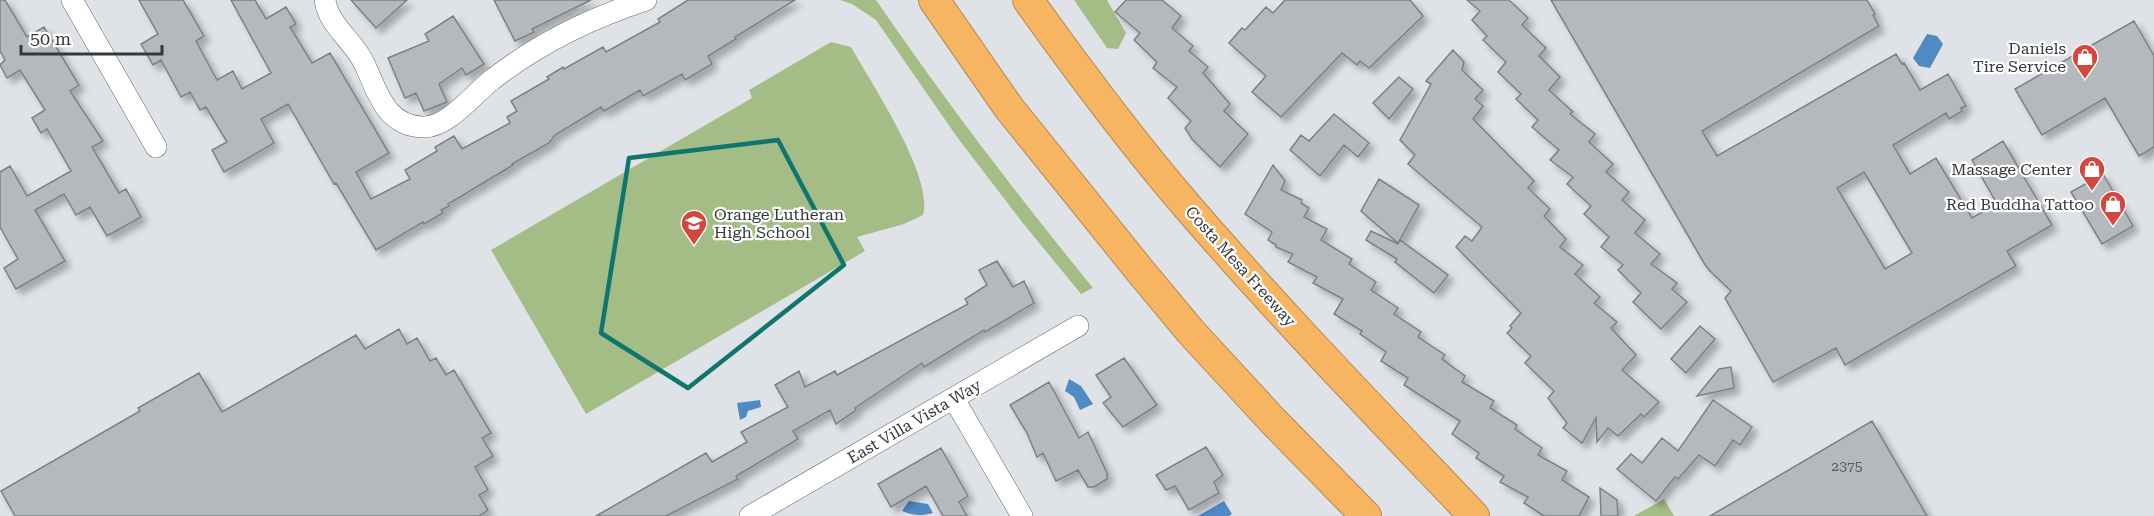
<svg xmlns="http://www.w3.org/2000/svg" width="2154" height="516" viewBox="0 0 2154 516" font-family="'Roboto Serif',serif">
	<defs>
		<filter id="shadow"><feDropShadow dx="5.5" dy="5.5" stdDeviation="3" flood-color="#0004"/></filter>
	</defs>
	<rect width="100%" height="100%" fill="#dfe3e8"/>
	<path fill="#a4bc86" d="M840 0H876C944 99 1017 195 1093 288L1081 294 1022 222 957 137 876 20 852 4Z
		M1074 0H1107L1126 33 1118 49 1107 48Z
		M831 42 851 47C871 83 934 176 923 215L904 224 857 237 865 251 586 414 491 250 752 98 749 90Z
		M1664 499 1674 516H1634Z"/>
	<path fill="#4f8ac4" d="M1927 34 1937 36 1943 44 1930 68 1919 66 1913 58Z
		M1069 379 1081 386 1093 404 1080 410 1074 397 1065 391Z
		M760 400 761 407 748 411 746 417 740 420 737 403Z
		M909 501 928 504 933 513C922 516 913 516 902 511Z
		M1224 501 1232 514 1229 516H1198Z"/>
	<path fill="#b5b9be" stroke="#7d8085" stroke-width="1.5" fill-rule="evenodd" filter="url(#shadow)" d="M0 0H5L27 37 44 27 79 85 70 91 103 141 92 147 119 193 126 189 141 217 107 236 90 207 76 215 64 194 35 210 65 261 16 289 4 268 18 259 0 227V172L10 166 27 196 71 171 47 129 41 133 32 118 45 110 20 70 7 78 0 65 5 60 0 51Z
		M139 0H183L204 36 196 41 217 80 233 71 242 89 271 73 231 0H255L266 19 286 7 296 24 290 27 312 63 330 53 389 153 356 172 371 199 410 179 405 170 437 151 435 147 454 136 462 149 510 123 507 117 517 111 511 101 549 79 547 77 563 67 564 69 603 47 606 52 660 22 658 19 688 0H795L735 37 736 39 708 56 712 64 685 80 682 74 643 96 640 90 604 111 601 107 555 135 549 143 512 164 513 165 448 204 449 206 441 210 443 213 424 224 423 222 376 250 336 183 334 184 288 104 261 119 274 143 224 172 212 150 227 142 206 107 200 110 190 92 181 97 161 60 153 65 141 44 158 34Z
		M351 0H407L376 28Z
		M494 0H591L532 29 534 32 515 41Z
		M1126 0H1162L1181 16 1172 28 1193 46 1189 51 1208 67 1203 73 1230 104 1224 111 1248 134 1220 167 1192 139 1185 128 1191 121 1168 98 1177 87 1153 68 1157 62 1134 40 1140 33 1115 12Z
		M1285 0H1410L1423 16 1369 68 1360 61 1357 65 1342 53 1281 117 1252 92 1266 76 1229 43 1242 28 1245 30 1266 7 1273 13Z
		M1467 0H1509L1528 18 1522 25 1546 48 1539 56 1560 77 1549 90 1573 112 1570 114 1595 134 1589 142 1613 164 1606 172 1629 192 1622 200 1645 220 1635 233 1660 254 1651 264 1677 283 1672 289 1687 302 1661 329 1633 302 1641 293 1618 270 1623 265 1601 247 1609 237 1584 214 1591 206 1567 184 1573 177 1550 160 1559 150 1532 127 1538 120 1516 99 1521 94 1498 72 1506 62 1483 40 1487 36 1472 20 1480 11Z
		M1551 0H1867L1875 14 1873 15 1879 26 1702 131 1717 156 1896 54 1902 64 1904 63 1920 90 1948 74 1966 106 1961 108 1962 111 1949 119 1946 113 1893 145 1910 174 1936 158 1972 218 1997 204 1972 160 2003 141 2052 225 2007 251 2016 266 1845 365 1836 348 1773 382 1725 298 1731 291 1709 270 1704 263ZM1864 172 1912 253 1885 269 1837 188Z
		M453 16 484 64 466 75 462 68 439 84 447 102 424 111 416 93 405 98 388 58 429 41 425 34Z
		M2134 21 2154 56V147L2139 156 2105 98 2042 135 2015 89Z
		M1453 50 1464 62 1462 70 1483 90 1475 99 1483 106 1473 119 1534 181 1528 188 1550 209 1544 216 1566 239 1560 247 1583 265 1575 274 1600 297 1594 303 1617 322 1611 328 1636 355 1622 370 1659 402 1644 417 1641 414 1618 436 1608 428 1597 442 1596 418 1582 443 1563 428 1567 423 1548 398 1554 391 1525 363 1531 356 1507 333 1512 328 1510 326 1521 313 1456 247 1465 236 1472 241 1482 227 1408 164 1415 155 1400 140 1431 84 1426 81Z
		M1399 77 1413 89 1389 119 1373 103Z
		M1334 114 1369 143 1358 157 1344 145 1320 176 1290 150 1301 135 1309 141Z
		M1273 165 1285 181 1281 190 1302 200 1301 203 1309 208 1304 217 1327 229 1321 240 1352 259 1349 264 1376 282 1371 290 1398 308 1394 314 1421 332 1418 337 1445 355 1442 359 1465 376 1462 382 1494 401 1490 408 1517 425 1515 429 1542 448 1538 455 1567 471 1562 480 1589 497 1579 516H1544L1524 503 1528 497 1500 482 1504 476 1476 458 1479 453 1452 434 1460 421 1404 385 1408 378 1381 361 1386 352 1360 334 1362 331 1334 314 1343 299 1313 283 1317 277 1288 262 1293 254 1276 247V245L1268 240 1272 232 1245 214Z
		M2103 174 2133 226 2102 244 2071 192Z
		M1379 179 1419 205 1398 243 1361 211Z
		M1371 231 1398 244 1400 240 1448 275 1434 293 1395 262 1397 259 1366 240Z
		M997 261 1013 287 1024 281 1034 303 985 332 984 330 924 367 922 363 855 408 856 410 836 424 830 410 793 431 798 439 736 476 738 479 666 516H596L706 453 712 462 747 442 741 432 788 407 775 385 799 371 805 387 835 371 837 375 968 304 965 299 987 285 979 270Z
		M1700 326 1715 339 1686 373 1671 359Z
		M399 329 407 344 417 338 430 361 436 358 446 375 454 370 491 433 482 438 493 456 475 467 488 490 479 495 488 510 479 516H15L1 491 140 411 138 408 199 373 222 412 356 335 365 349Z
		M1124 358 1157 405 1123 427 1103 403 1111 397 1096 375Z
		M1731 367 1734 388 1697 396 1719 369Z
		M1049 382 1079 438 1088 432 1107 473V479L1094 487H1088L1078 470 1056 481 1043 453 1037 457 1027 433 1010 405Z
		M1713 400 1752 427 1740 445 1733 440 1715 466 1699 455 1678 479 1675 477 1656 501 1617 469 1631 454 1642 463 1662 438 1678 451Z
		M1872 421 1927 516H1710Z
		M1206 447 1223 475 1214 482 1219 493 1189 510 1175 486 1166 490 1156 475Z
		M941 448 968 496 959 502 967 516H943L926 486 891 507 878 484Z
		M1600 488 1617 500 1618 516H1601Z"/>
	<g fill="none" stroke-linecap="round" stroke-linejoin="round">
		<g stroke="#63666b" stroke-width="22">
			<path id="minor" d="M72 0 156 147
				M325 0C328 24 352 40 363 61 377 89 384 126 423 127 448 128 474 93 493 79 538 44 591 18 646 0
				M954 399 1022 516
				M750 516 1078 326"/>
		</g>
		<g stroke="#b38953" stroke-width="32">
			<path id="highway" d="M934 0 1009 108 1141 272 1191 332 1273 421 1366 516
				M1028 0C1078 70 1130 140 1186 205 1278 312 1377 414 1474 516"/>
		</g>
		<use href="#minor" stroke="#fff" stroke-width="21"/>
		<use href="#highway" stroke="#f7b461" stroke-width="30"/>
	</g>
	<path fill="none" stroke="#0f766e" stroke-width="4.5" stroke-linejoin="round" d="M778 140 844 265 688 388 601 333 629 158Z"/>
	<defs>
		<g id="shop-pin" transform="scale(1.35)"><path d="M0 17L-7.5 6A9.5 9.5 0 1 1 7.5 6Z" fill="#d5473e" stroke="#fff"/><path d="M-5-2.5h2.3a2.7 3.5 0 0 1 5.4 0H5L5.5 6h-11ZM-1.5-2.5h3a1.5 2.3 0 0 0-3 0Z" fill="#fff"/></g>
		<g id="school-pin" transform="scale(1.35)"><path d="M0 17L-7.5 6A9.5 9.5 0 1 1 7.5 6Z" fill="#d5473e" stroke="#fff"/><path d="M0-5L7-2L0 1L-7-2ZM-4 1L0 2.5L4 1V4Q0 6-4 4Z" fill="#fff"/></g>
	</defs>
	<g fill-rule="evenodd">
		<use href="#shop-pin" x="2085" y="57"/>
		<use href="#shop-pin" x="2092" y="169"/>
		<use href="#shop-pin" x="2113" y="204"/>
		<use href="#school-pin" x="694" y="223"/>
	</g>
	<g text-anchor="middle" stroke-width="4.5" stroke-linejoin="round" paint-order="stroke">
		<g font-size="14" fill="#56585b">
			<text x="1847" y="471">2375</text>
		</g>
		<g font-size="16" fill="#36383a" stroke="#fff" text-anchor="end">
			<text x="2066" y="54">Daniels<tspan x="2066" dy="18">Tire Service</tspan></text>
			<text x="2072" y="175">Massage Center</text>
			<text x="2094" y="210">Red Buddha Tattoo</text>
			<text x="714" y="220" text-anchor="start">Orange Lutheran<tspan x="714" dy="18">High School</tspan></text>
		</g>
		<g font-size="16" fill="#36383a" stroke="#fff">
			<text transform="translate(1241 266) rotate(48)" y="6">Costa Mesa Freeway</text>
			<text transform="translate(914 421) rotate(-30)" y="6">East Villa Vista Way</text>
		</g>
	</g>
	<path d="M21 45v9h141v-9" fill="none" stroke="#36383a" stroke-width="3"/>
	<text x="30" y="45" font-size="18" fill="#36383a" stroke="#ffffff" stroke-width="4.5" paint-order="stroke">50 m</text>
</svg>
